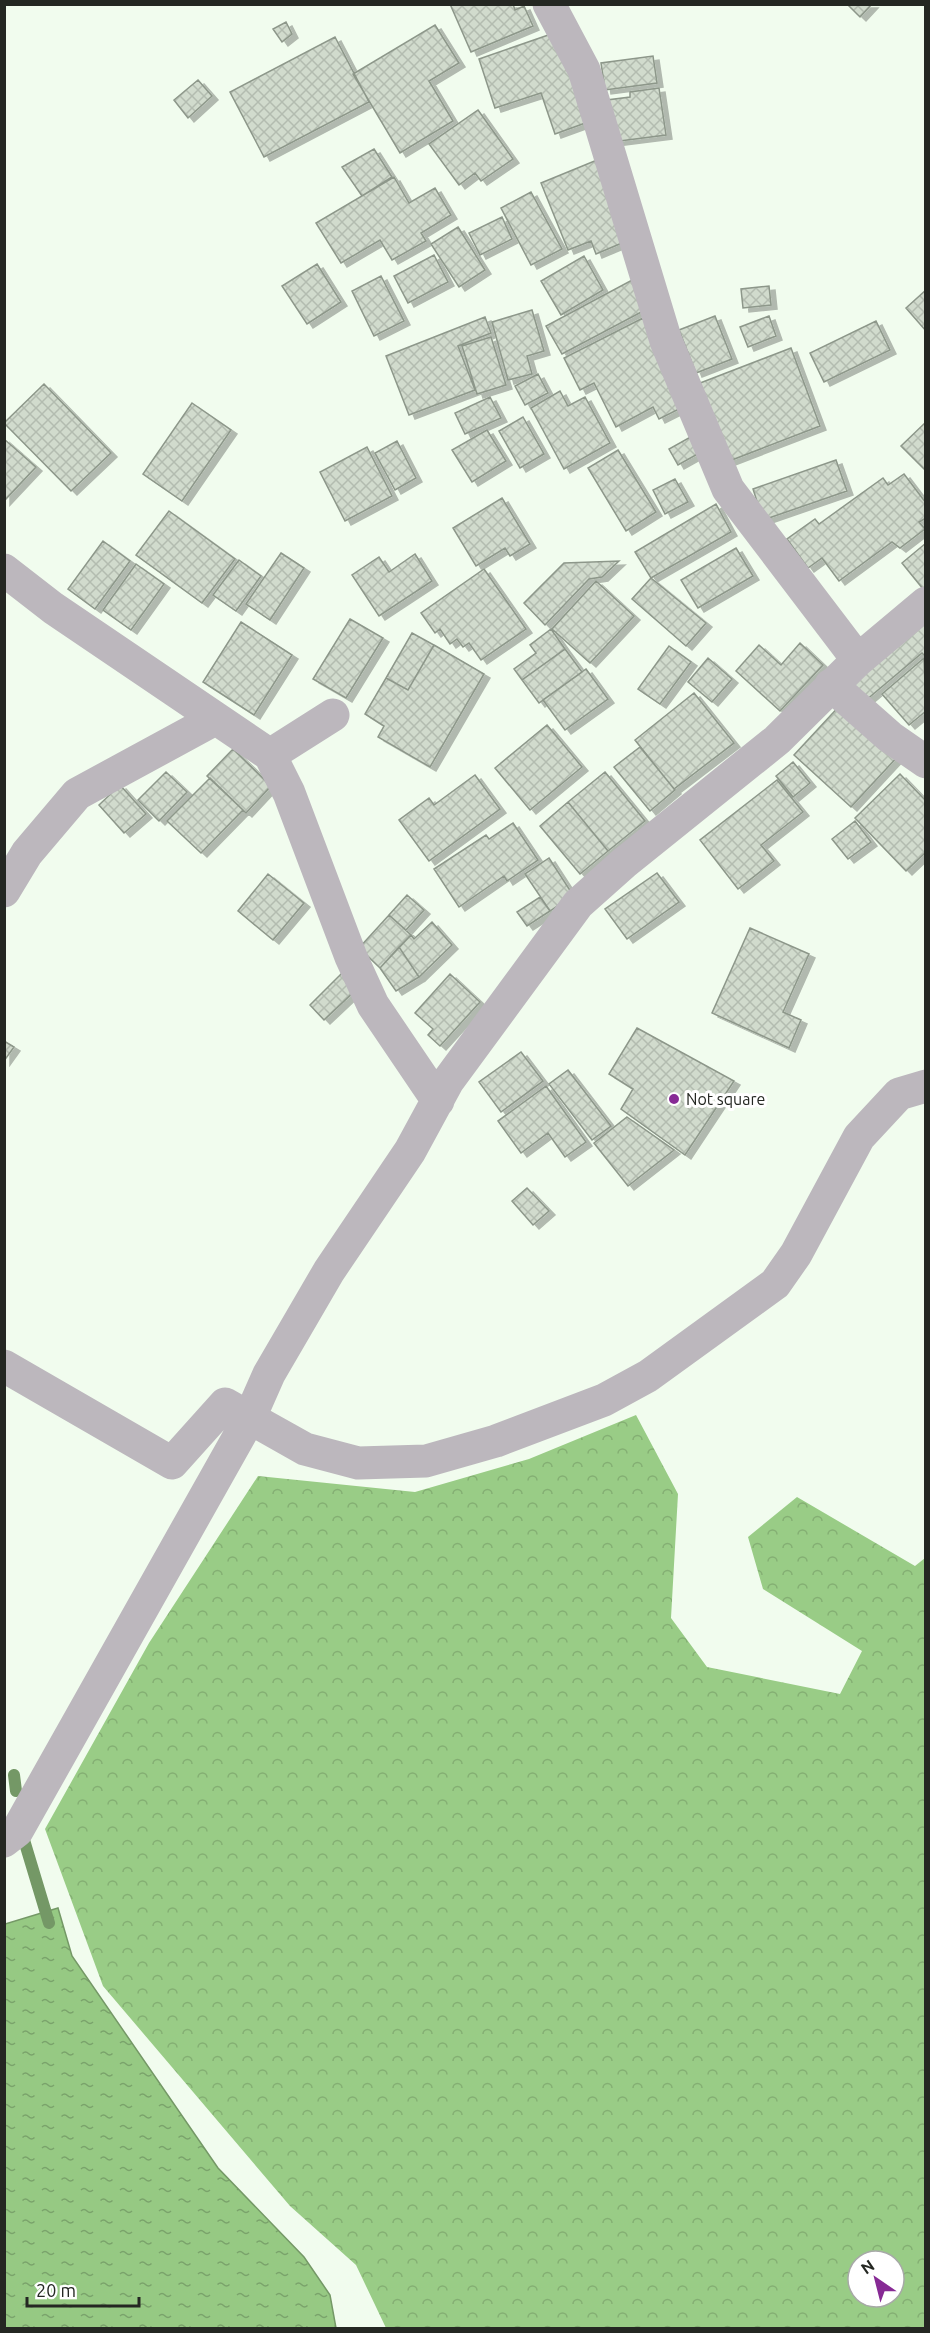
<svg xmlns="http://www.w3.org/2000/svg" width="930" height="2333" viewBox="0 0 930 2333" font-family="Ubuntu,sans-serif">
	<defs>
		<pattern id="forest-crowns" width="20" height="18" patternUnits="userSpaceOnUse" patternTransform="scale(1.5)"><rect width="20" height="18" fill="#99cc86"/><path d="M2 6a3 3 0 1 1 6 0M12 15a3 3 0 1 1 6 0" fill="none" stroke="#84af73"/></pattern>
		<pattern id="water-ripples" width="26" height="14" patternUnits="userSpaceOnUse" patternTransform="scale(1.5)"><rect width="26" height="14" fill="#96c983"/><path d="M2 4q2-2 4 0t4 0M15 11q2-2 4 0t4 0" fill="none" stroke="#7aa36b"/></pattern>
		<pattern id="building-cross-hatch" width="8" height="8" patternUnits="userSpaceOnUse" patternTransform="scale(1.5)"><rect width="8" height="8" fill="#d1dbcd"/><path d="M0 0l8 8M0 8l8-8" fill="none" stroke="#b3bcb0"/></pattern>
		<filter id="shadow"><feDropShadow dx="6" dy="4" stdDeviation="0" flood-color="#0004"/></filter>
	</defs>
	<rect width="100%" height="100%" fill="#f1fcee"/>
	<path fill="url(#forest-crowns)" fill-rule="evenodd" d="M636 1415 678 1494 671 1618 707 1667 840 1694 862 1651 763 1589 748 1537 797 1497 915 1566 925 1558V2328H386L356 2265 290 2206 103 1986 45 1829 149 1643 258 1476 415 1492 529 1459ZM858 2261H894V2297H858Z"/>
	<path fill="url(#water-ripples)" stroke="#749866" stroke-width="1.5" d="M58 1908 72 1956 218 2168 304 2257 330 2295 336 2328H5V1924Z"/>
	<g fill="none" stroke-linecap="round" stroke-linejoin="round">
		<path stroke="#749866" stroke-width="12" d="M14 1775 16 1791
			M24 1840 49 1923"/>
	</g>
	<path fill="url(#building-cross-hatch)" stroke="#8d978a" stroke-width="1.5" filter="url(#shadow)" d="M450 4H513L515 10 524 6 533 26 471 52Z
		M847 4H872L860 17Z
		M286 22 292 34 282 42 273 29Z
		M435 25 459 63 429 81 453 121 400 153 353 74Z
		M557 32 588 122 555 134 541 93 495 108 479 59Z
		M335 37 369 102 264 157 230 92Z
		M653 56 657 83 605 90 601 63Z
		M198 80 212 96 188 118 174 100Z
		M659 88 666 135 612 142 607 100 630 97V92Z
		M478 110 513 159 481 181 475 173 459 185 429 144Z
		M374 149 392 177 362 196 342 167Z
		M597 160 629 240 596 254 591 241 568 250 541 183Z
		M394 177 409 203 435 188 451 215 421 233 426 241 392 260 380 240 341 263 316 223Z
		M531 192 562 249 531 265 501 208Z
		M502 217 512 239 480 255 469 233Z
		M458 227 485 270 459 287 431 244Z
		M434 255 448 282 408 303 394 276Z
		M584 256 603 290 561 315 541 281Z
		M317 264 341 302 307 324 282 286Z
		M381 276 404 321 374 336 352 291Z
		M634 279 649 308 562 354 546 326Z
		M769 286 771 305 743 308 741 289Z
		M926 290V331L906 308Z
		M532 310 544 351 527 356 532 374 508 380 492 322Z
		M715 316 732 359 696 373 679 330Z
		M769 316 776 336 748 347 740 327Z
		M485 317 491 333 458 346 475 390 409 415 386 356Z
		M643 318 687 405 659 419 653 407 616 427 594 383 580 390 564 358Z
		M876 321 890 350 824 382 810 353Z
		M491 337 506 385 477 394 462 346Z
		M791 348 820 426 724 463 695 385Z
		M538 374 548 393 525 405 515 386Z
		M44 384 111 453 71 491 4 423Z
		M560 391 568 406 585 397 610 443 564 469 531 408Z
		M490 397 501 418 465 434 455 413Z
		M192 403 231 430 182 501 143 474Z
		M523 417 544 454 520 468 499 431Z
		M926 422V471L901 446Z
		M487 430 506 461 472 482 452 450Z
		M694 435 703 451 678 465 669 449Z
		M4 439 36 467 4 501Z
		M397 441 416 478 395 490 375 453Z
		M367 447 392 496 345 521 320 472Z
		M618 450 656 512 626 531 588 468Z
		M836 460 847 491 763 520 753 489Z
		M904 474 926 503V518L919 522 925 529 900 548 892 542 839 581 822 558 808 568 787 539 815 519 819 524 883 478 888 485Z
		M675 479 688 502 665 514 653 490Z
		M502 498 530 544 510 556 505 548 476 566 453 528Z
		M716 504 731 532 651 578 635 552Z
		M169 511 235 559 202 603 136 555Z
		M103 541 130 561 95 609 68 589Z
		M926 543V587L923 589 902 563Z
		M736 548 753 576 698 608 681 580Z
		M281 553 304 568 270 620 246 604Z
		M415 554 432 581 379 616 352 575 379 557 389 572Z
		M239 560 261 576 236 611 213 595Z
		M619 561 602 577 589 579 545 625 524 603 564 563Z
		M136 564 164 584 131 630 103 610Z
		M484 569 526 629 481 660 469 643 463 647 457 639 450 644 440 629 435 633 421 613Z
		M651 578 706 623 686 646 632 599Z
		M596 581 634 616 590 663 552 629Z
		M350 619 383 638 346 698 313 679Z
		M926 619V657L922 653 865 701 849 682Z
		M241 622 292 655 254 715 203 682Z
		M551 629 565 649 522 680 514 669 536 653 530 645Z
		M412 633 434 645 408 690 386 678Z
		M800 643 823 665 780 711 736 671 759 645 781 665Z
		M434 645 484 674 430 767 378 737 384 726 365 714 386 678 408 690Z
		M669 646 691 662 660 704 638 689Z
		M565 649 582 672 539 703 522 680Z
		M708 658 732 679 712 702 688 682Z
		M924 658 926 711 909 725 882 694Z
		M586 669 608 699 565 730 543 700Z
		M694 693 734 743 674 789 635 740Z
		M843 702 900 754 851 807 794 755Z
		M547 725 582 767 530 810 495 768Z
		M640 747 675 790 650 811 614 767Z
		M233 749 271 786 246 813 207 776Z
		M793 762 810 783 793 797 776 776Z
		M166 772 187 792 159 821 138 800Z
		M605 772 645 821 608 851 568 802Z
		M900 774 926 801V852L906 871 855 818Z
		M475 775 500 809 429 861 399 820 429 798 434 805Z
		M210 778 243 810 201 853 167 821Z
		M777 780 803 812 761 845 774 861 738 889 700 840Z
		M120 785 146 814 124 833 99 805Z
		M568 802 608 851 580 874 540 826Z
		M855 821 871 842 848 859 832 839Z
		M513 823 538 860 507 881 504 876 459 907 434 869 486 835 489 839Z
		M549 858 573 895 550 911 525 874Z
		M657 873 679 902 627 939 605 909Z
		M268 874 304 903 273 940 238 911Z
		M407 895 424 910 406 930 389 915Z
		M540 897 550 911 527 926 517 912Z
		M389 915 411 935 380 968 359 948Z
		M432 922 452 945 419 977 399 947 411 935 414 939Z
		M750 928 809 954 783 1012 801 1020 789 1048 712 1013Z
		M399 947 419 977 396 991 380 968Z
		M343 972 358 988 324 1020 310 1005Z
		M450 974 480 1002 440 1046 428 1035 433 1029 415 1013Z
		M637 1028 734 1081 685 1155 621 1109 633 1089 609 1074Z
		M4 1041 14 1047 4 1061Z
		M521 1052 543 1081 501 1112 479 1082Z
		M568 1070 611 1126 592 1140 549 1084Z
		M546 1086 586 1142 565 1157 548 1133 521 1153 498 1121Z
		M627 1117 674 1150 628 1186 594 1143Z
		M527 1188 549 1211 533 1225 512 1201Z"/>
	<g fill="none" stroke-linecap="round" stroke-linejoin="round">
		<path stroke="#bcb7bd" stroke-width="33" d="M549 4 584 70 666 341 728 489 858 660
			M4 570 53 608 270 755 289 793 351 957 373 1005 438 1101
			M831 685 890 737 926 762
			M270 755 333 715
			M4 891 27 853 77 794 215 719
			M4 1366 172 1463 225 1404 305 1449 358 1463 426 1461 496 1441 604 1400 648 1376 775 1284 796 1254 859 1137 899 1094 926 1086
			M4 1841 17 1831 250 1417 269 1374 329 1271 410 1151 448 1081 578 904 624 863 777 740 858 660 926 603"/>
	</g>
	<circle fill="#872a95" stroke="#fff" stroke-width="2" cx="674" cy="1099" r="6"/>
	<g text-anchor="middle" stroke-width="6" stroke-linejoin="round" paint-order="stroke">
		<g font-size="16" fill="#242722" stroke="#fff" text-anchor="start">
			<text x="686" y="1105">Not square</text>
		</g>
	</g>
	<rect width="930" height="2333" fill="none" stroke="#242722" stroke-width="12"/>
	<g transform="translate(876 2279) rotate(325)"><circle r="28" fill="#ffffff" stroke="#a7a9a7" stroke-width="1.5"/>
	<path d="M0-4.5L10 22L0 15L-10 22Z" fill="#872a95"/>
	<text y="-9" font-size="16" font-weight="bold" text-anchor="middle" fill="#242722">N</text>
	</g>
	<path d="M27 2297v9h112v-9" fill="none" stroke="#242722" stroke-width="3"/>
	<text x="36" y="2297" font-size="18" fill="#242722" stroke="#ffffff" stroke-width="4.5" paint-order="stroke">20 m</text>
</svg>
